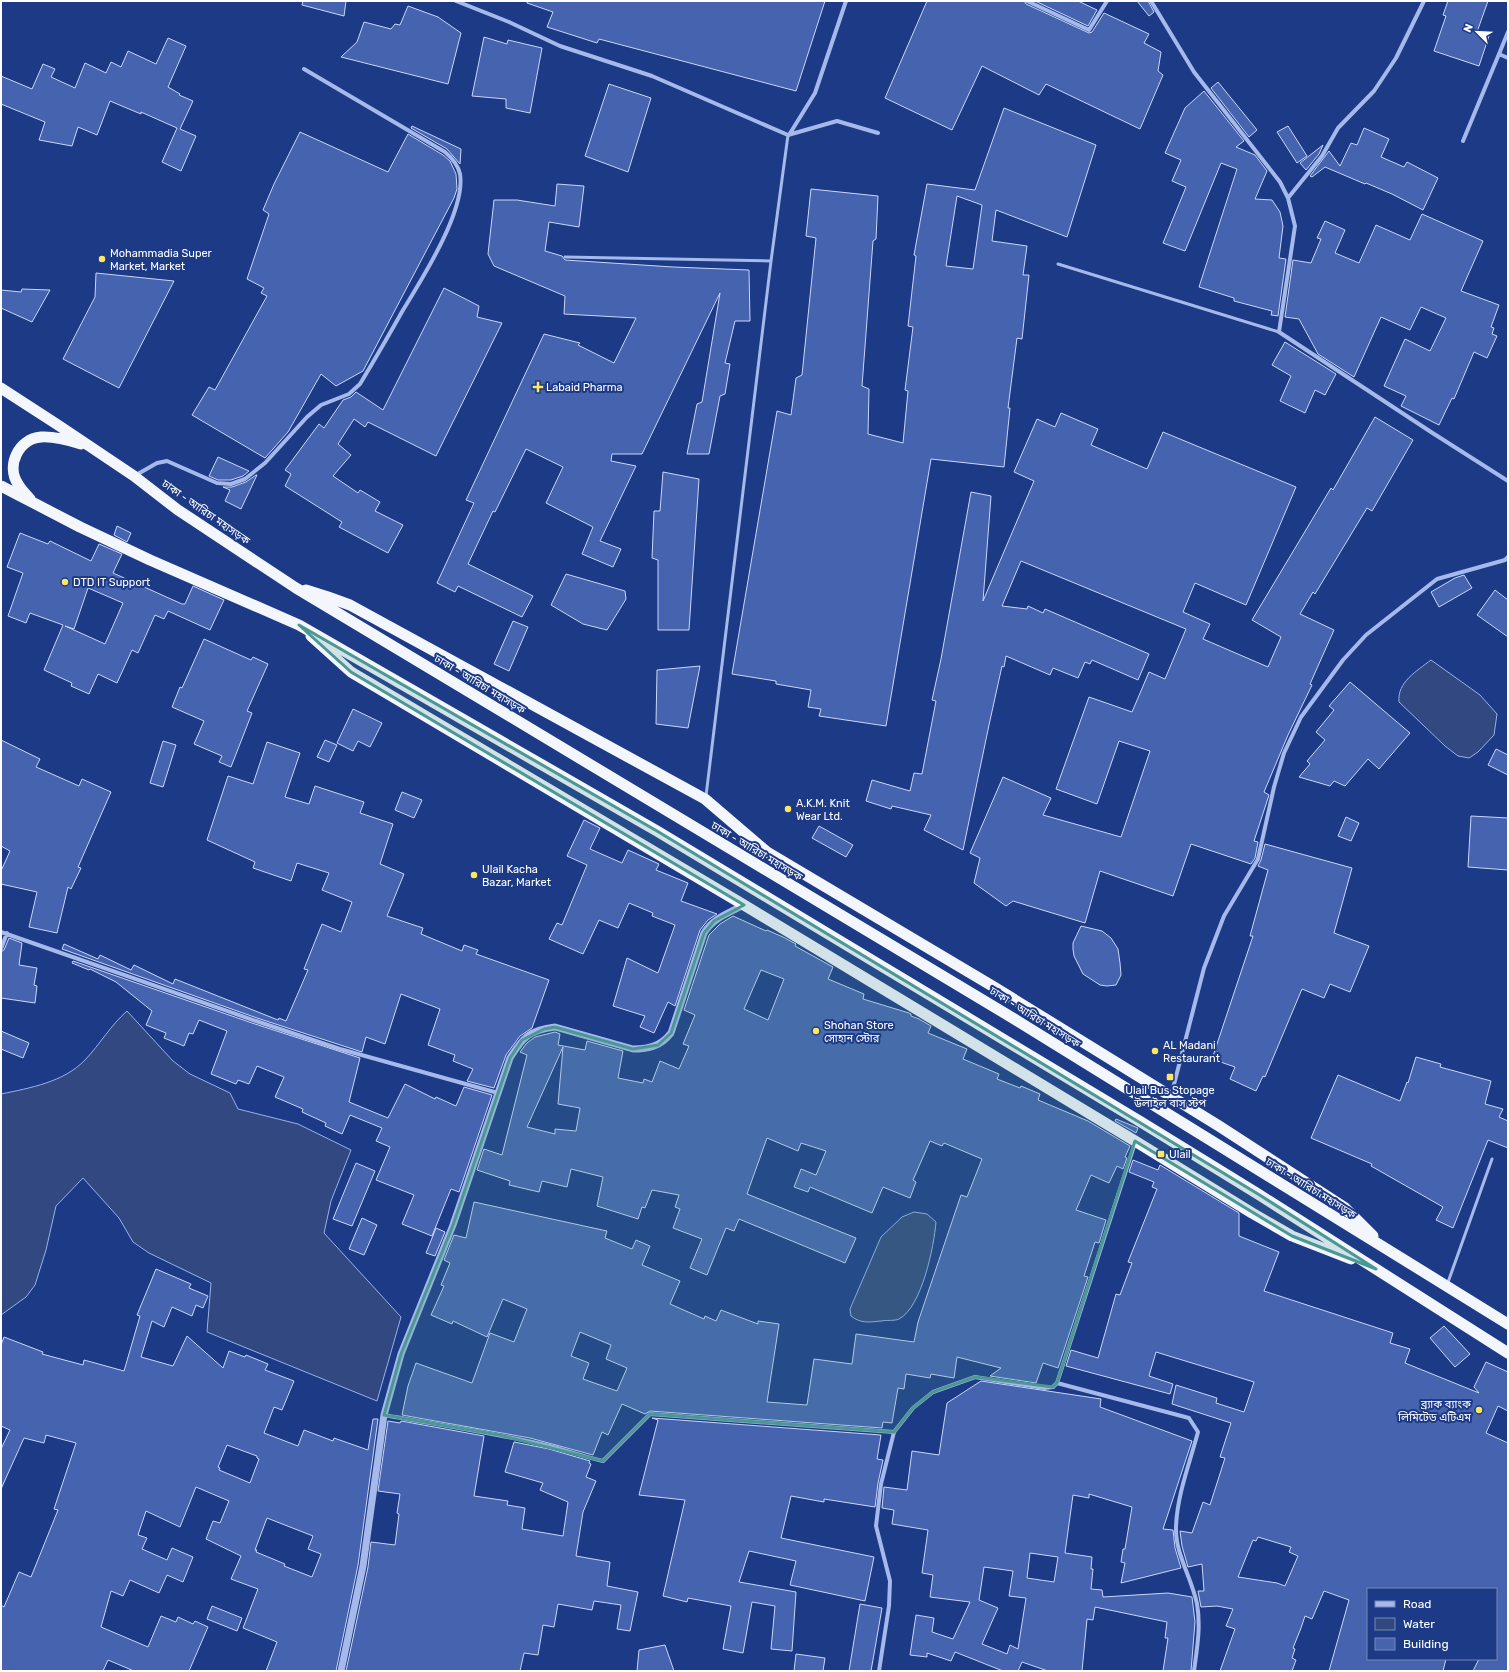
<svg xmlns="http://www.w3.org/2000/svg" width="1509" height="1672" viewBox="0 0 1509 1672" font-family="Rubik,'Noto Sans Bengali',sans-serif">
	<rect width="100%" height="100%" fill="#1c3a86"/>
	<path fill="#324880" stroke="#98b2ed" d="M1431 660 1480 695 1497 714 1494 735 1478 752 1469 758 1458 756 1445 746 1399 702C1397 682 1417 671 1431 660Z
		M127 1011 173 1061 190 1074 230 1093 238 1109 298 1124 351 1150 331 1201 324 1233 401 1317 377 1401 207 1332 211 1283 149 1253 133 1242 119 1218 83 1178 56 1206 46 1250 35 1285 26 1297 1 1315V1094C30 1088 64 1082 85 1060 100 1044 111 1025 127 1011Z
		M914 1212 927 1214 936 1222C934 1246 922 1307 899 1319 895 1321 886 1320 881 1321 870 1322 861 1324 851 1316L850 1309 881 1237 902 1217Z"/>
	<path fill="#4563af" stroke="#c9d7f8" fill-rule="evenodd" d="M303 1H346L344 16 302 5Z
		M527 1H825L796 91 599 39 597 43 547 27 553 12 527 3Z
		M927 1H1024L1026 4 1089 33 1092 32 1104 13 1149 34 1144 43 1161 52 1158 71 1163 75 1140 129 1046 84 1039 95 982 66 952 130 885 98Z
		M1035 1H1078L1097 10 1088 26Z
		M1137 1H1148L1154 12 1149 16Z
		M1448 1H1488L1477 32 1489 36 1479 66 1434 51 1446 16 1443 15Z
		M408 6 438 17 461 33 448 84 341 57 357 42 364 22 391 29 395 24 400 25Z
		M484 37 507 44 508 40 542 48 530 113 506 108V99L472 96Z
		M168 38 186 46 168 87 180 94 179 95 193 101 180 129 196 136 181 171 162 162 177 128 141 112V114L110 101 97 135 78 127 72 146 39 140 45 122 1 104V76L32 89 43 64 55 69 51 77 75 88 85 63 106 73 111 62 121 67 128 51 156 64Z
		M1218 82 1257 130 1249 137 1211 88Z
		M609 84 651 98 628 172 585 156Z
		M1204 91 1244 141 1236 147 1255 155 1267 171 1255 199 1272 200 1280 212 1283 226 1279 258 1286 259 1278 316 1271 315 1272 311 1234 301V298L1199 287 1237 169 1221 163 1185 251 1163 243 1186 187 1172 181 1181 160 1165 153 1185 108Z
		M1004 108 1096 145 1067 237 996 210 992 241 1027 246 1023 275H1029L1022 339 1017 338 1008 408H1010L1004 467 931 459 886 726 819 716 821 709 808 707 811 690 776 684V681L732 674 777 411 791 415 796 378 802 375 816 238 806 236 811 189 878 196 876 239 873 241 862 386 869 389 868 434 903 443 908 391 905 390 913 327 908 326 916 256 914 255 927 184 975 190ZM957 196 982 205 973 269 946 266Z
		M412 126 461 149 460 164 447 149 411 128Z
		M1288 126 1307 156 1297 163 1277 132Z
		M1364 128 1389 139 1381 157 1404 167 1407 162 1438 178 1423 210 1392 194 1366 183 1365 184 1325 167 1312 177 1310 176 1329 151 1340 166 1351 143 1357 145Z
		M300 132 388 172 408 134 443 155 450 161 456 174 457 189 454 198 363 371 336 386 321 374 288 432 265 458 192 415 209 387 215 390 267 296 261 293 264 288 247 279 269 214 263 210 274 184Z
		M1323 145 1319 154 1306 170 1300 163Z
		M557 184 584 186 579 227 549 222 545 251 562 256 565 260 673 267 749 270 750 321H735L725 363 730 364 725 394 720 396 709 454H687L697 404 702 402 720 293 642 454H612L611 461 636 466 600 541 621 549 613 567 582 554 593 527 546 503 563 467 526 449 495 512 493 511 468 564 533 596 522 617 458 586 455 592 437 583 474 503 466 500 544 334 580 343 578 345 614 363 636 318 564 314 565 296 494 266 488 254 494 200H517L555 206Z
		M1422 214 1483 241 1461 291 1499 305 1491 327 1494 328 1492 334 1497 336 1487 358 1474 352 1454 399 1452 398 1439 425 1401 406 1406 396 1384 386 1405 339 1430 351 1446 318 1421 307 1410 330 1381 317 1354 377 1318 354 1299 319 1285 317 1293 260 1311 263 1321 239 1317 238 1325 221 1345 230 1335 253 1359 263 1376 225 1410 240Z
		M96 273 174 281 119 388 63 359 95 297Z
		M444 288 479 306 477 317 502 323 436 456 368 422 365 427 354 419 338 444 351 455 333 476 358 493 360 490 380 502 375 511 403 525 388 553 339 527 342 522 285 486 291 474 285 470 319 424 324 428 343 400 351 397 356 392 383 410Z
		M22 289 50 290 32 322 1 308V290L21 292Z
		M1285 342 1336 374 1325 395 1315 390 1305 413 1280 401 1291 376 1272 365Z
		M1061 413 1098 429 1091 445 1147 469 1163 432 1296 487 1246 605 1195 583 1183 612 1210 624 1203 639 1268 667 1281 637 1252 620 1331 488 1333 490 1375 417 1413 440 1372 511 1367 508 1315 594 1313 592 1300 614 1334 630 1310 684 1312 685 1288 735 1264 792 1269 795 1254 841 1258 842 1255 858 1251 864 1191 844 1173 896 1100 871 1085 923 1013 901 1006 906 974 883 980 858 970 853 1003 777 1051 798 1043 815 1121 837 1150 751 1119 741 1097 804 1056 789 1089 697 1132 712 1149 672 1165 679 1186 629 1021 561 1002 606 1027 609 1028 606 1043 613 1045 609 1149 654 1138 680 1092 660 1090 664 1085 662 1078 678 1053 668 1050 675 1006 656 1004 667 1002 666 989 725 963 850 924 830 931 815 892 806 891 809 866 801 872 780 910 791 914 773 922 774 936 701 932 700 941 659 971 492 991 496 983 601 1034 481 1014 472 1037 419 1055 427Z
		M218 457 249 471 243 476 231 480H218L209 476Z
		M663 472 699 479 689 630H658V560L652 558 654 511H660Z
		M256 475H257L241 509 225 501 230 490 223 487H232L246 482Z
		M117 526 131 533 127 542 114 535Z
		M20 533 48 544 50 541 91 561 99 544 122 554 113 573 182 604H185L193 586 224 600 210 630 168 611 164 619 155 615 138 653 132 650 117 683 98 674 89 694 71 686 72 683 44 670 63 625 30 613 26 623 8 616 23 573 7 567ZM88 588 123 603 105 644 65 626 74 629Z
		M566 574 625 591 626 599 607 630 583 624 551 605Z
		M1464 575 1472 588 1439 607 1431 592 1455 578Z
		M1495 590 1508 600V637L1477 615Z
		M513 621 528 627 509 671 494 664Z
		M204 639 251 660 253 657 268 664 247 711 252 713 231 767 219 762 222 756 194 744 204 721 172 707 180 687 182 688Z
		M700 666 688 728 656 724 657 670Z
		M1350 682 1410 733 1379 769 1368 759 1345 786 1334 781 1330 786 1299 777 1310 764 1307 761 1325 740 1316 732 1334 710 1329 706Z
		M353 709 382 723 370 747 358 741 353 751 337 743Z
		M1 740 40 759 36 767 79 786 82 779 111 792 78 867 81 868 71 889 68 887 57 933 29 927 37 892 1 884V871L10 851 1 846Z
		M325 740 337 745 329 762 317 757Z
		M163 741 176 745 163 787 150 783Z
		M267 742 300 753 285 797 309 804 315 786 364 802 360 813 393 824 380 864 404 874 387 916 423 928 421 934 462 951 464 945 478 950 476 954 549 980 532 1028 520 1036 506 1055 494 1088 467 1081 473 1069 453 1061 455 1055 428 1045 440 1009 401 994 385 1044 366 1037 362 1052 257 1018 62 949 64 944 98 959 100 955 131 970 134 965 173 984 175 979 278 1020 279 1018 286 1021 308 970 304 969 322 924 341 932 352 902 322 890 329 873 297 863 291 881 253 868 255 862 207 840 228 776 253 784Z
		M1496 749 1508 755V775L1488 765Z
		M402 792 422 800 414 818 395 810Z
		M1471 816 1508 818V870L1468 867Z
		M1346 817 1359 823 1351 841 1338 836Z
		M584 820 600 828 590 849 622 863 628 850 659 864 656 870 688 883 681 901 717 914 708 920 700 930 675 1006 668 1002 654 1033 640 1027 645 1016 613 1006 627 958 658 973 675 925 652 916 653 913 629 903 618 928 599 920 583 954 549 939 557 923 562 925 587 865 567 856Z
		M819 826 853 845 846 857 812 838Z
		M1265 844 1352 868 1334 933 1369 946 1350 992 1330 984 1324 998 1302 989 1265 1077 1263 1076 1256 1091 1230 1079 1235 1067 1212 1059 1253 936H1250L1268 870 1258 866 1261 860Z
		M733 916 766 931 767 930 783 937 796 944 795 946 833 967 828 979 864 994 863 999 909 1013 911 1014V1016L919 1019 931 1026 928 1033 967 1049 963 1059 999 1074 997 1079 1020 1088 1021 1086 1040 1094 1038 1100 1088 1121 1130 1146 1125 1157 1127 1158 1123 1169 1117 1166 1109 1183 1091 1175 1076 1210 1106 1220 1099 1243 1095 1242 1084 1276 1088 1277 1058 1368 1043 1363 1036 1383 990 1376 1001 1368 957 1357 954 1378 931 1374 930 1378 906 1374 904 1389 898 1388 892 1423 883 1422 882 1428 650 1411 645 1414 622 1404 608 1435 602 1432 593 1455 530 1438 402 1415 408 1386 416 1363 472 1383 490 1333 514 1342 527 1309 503 1299 487 1337 453 1321 452 1324 431 1315 444 1286 441 1285 450 1263 444 1260 454 1235 466 1238 474 1202 607 1231 605 1238 632 1249 636 1240 650 1246 642 1265 680 1281 670 1304 704 1319 705 1316 716 1321 721 1310 758 1324V1321L779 1324 767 1402 807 1405 814 1359 852 1364 856 1334 914 1342 918 1322 961 1195 967 1197 982 1159 944 1143 942 1146 930 1141 913 1180 916 1182 910 1198 883 1187 872 1213 810 1187 808 1192 794 1187 801 1169 816 1175 826 1151 801 1143 798 1151 767 1138 747 1194 856 1238 845 1263 739 1219 734 1231 726 1228 707 1275 690 1268 702 1239 673 1228 680 1209 675 1207 679 1195 652 1190 645 1208 642 1207 638 1219 597 1206 603 1177 571 1169 567 1187 542 1181 539 1192 509 1185 510 1181 477 1170 484 1149 502 1155 527 1055 520 1052 527 1043 535 1037 555 1032 560 1034 558 1045 585 1050 587 1041 623 1051 618 1078 643 1083 644 1079 652 1082 660 1061 679 1069 689 1046 683 1044 695 1015 684 1010 709 935 720 924ZM761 970 784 979 768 1020 744 1009ZM563 1047 558 1104 580 1108 576 1131 555 1129V1134L527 1127ZM580 1332 611 1345 606 1359 627 1368 617 1391 583 1379 589 1363 571 1356Z
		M1081 926 1102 931 1111 938 1118 949 1120 963 1121 975 1116 985 1107 986 1100 985 1083 974 1074 956 1073 949V943Z
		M9 938 22 943 19 965 37 968 34 985 37 986 35 1003 1 998V952L4 950Z
		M73 961 255 1024 360 1058 349 1102 388 1118 405 1084 435 1099 436 1097 456 1106 464 1087 492 1095 459 1192 451 1189 432 1236 402 1224 414 1195 376 1180 390 1147 376 1141 382 1128 350 1115 342 1134 325 1126 326 1123 302 1112 303 1109 275 1097 284 1077 257 1066 249 1084 238 1080 236 1084 211 1074 227 1031 199 1020 193 1034 189 1033 184 1046 164 1038 166 1033 146 1025 152 1011 116 982 90 969 89 970 72 963Z
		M1 1031 29 1043 23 1058 1 1049Z
		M1416 1057 1441 1064 1440 1067 1491 1081 1485 1104 1503 1109 1499 1117 1508 1121V1148L1488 1140 1453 1228 1436 1220 1443 1207 1371 1166 1372 1164 1311 1138 1338 1075 1400 1101 1407 1082 1408 1083Z
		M1116 1119 1138 1128 1136 1133 1115 1121Z
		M1133 1160 1158 1170 1160 1165 1239 1213V1236L1279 1252 1264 1291 1393 1333 1390 1343 1410 1349 1405 1363 1479 1393 1474 1387 1486 1362 1508 1372V1411L1498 1406 1486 1433 1508 1443V1671H1473L1479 1659H1496V1589H1368V1659H1446L1443 1671H1329L1349 1600 1324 1591 1312 1619 1305 1616 1301 1628 1293 1648 1295 1649 1292 1658 1296 1660 1292 1671H1220L1235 1629 1226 1626 1233 1609 1217 1606 1201 1607 1198 1591H1204L1202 1564 1188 1567 1182 1546 1180 1531 1192 1533 1203 1502 1210 1505 1225 1458 1220 1457 1231 1423 1172 1404 1176 1385 1217 1398 1216 1403 1244 1412 1254 1382 1156 1352 1149 1376 1173 1384 1170 1394 1066 1366 1071 1350 1098 1358 1116 1294 1120 1295 1132 1263 1128 1262 1157 1189 1152 1187 1154 1182 1129 1172ZM1258 1537 1291 1547 1289 1552 1298 1556 1285 1586 1277 1583 1238 1577 1253 1540 1256 1541Z
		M356 1163 375 1171 352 1226 333 1219Z
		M362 1218 377 1225 364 1255 349 1249Z
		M436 1228 445 1232 435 1256 426 1253Z
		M156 1269 191 1284 189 1288 208 1296 203 1308 196 1305 192 1316 172 1307 164 1327 152 1321 141 1357 173 1366 187 1336 223 1368 229 1351 245 1357 246 1355 268 1364 265 1370 294 1381 282 1410 274 1407 264 1433 298 1446 304 1430 333 1441 334 1438 368 1450 373 1419H378L358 1565 336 1671H266L277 1642 243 1628 258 1589 231 1579 241 1556 206 1539 213 1521 220 1523 229 1501 196 1487 180 1527 146 1511 138 1535 147 1538 142 1549 167 1560 172 1548 193 1557 183 1582 167 1575 159 1593 130 1580 123 1596 111 1591 101 1627 148 1647 161 1616 176 1622 178 1617 193 1624 195 1621 208 1627 189 1671H134L108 1660 103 1671H1V1605L4 1607 19 1572 31 1577 58 1510 54 1509 76 1443 46 1435 44 1443 24 1438 1 1489V1449L10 1430 1 1426V1345L4 1337 43 1352 42 1354 83 1365 84 1360 124 1371 140 1316 137 1315ZM227 1445 257 1456V1458L259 1459 250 1483 219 1470 220 1468 218 1467ZM267 1518 313 1536 308 1549 321 1554 312 1577 284 1566 285 1564 256 1552 257 1550H255Z
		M1444 1326 1470 1354 1455 1367 1430 1338Z
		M981 1381 1101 1399 1100 1407 1192 1441 1163 1529 1173 1530 1175 1548 1181 1568 1121 1583 1125 1563 1121 1562 1123 1549H1125L1132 1507 1089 1494V1498L1073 1495 1065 1553 1092 1557 1091 1569H1093L1091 1589 1102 1590 1103 1597 1168 1593 1192 1597 1195 1622 1191 1671H1163L1168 1638H1165L1167 1622 1095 1607 1093 1620 1087 1619 1082 1671H1048L1022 1662 1018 1671H1003L955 1652 951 1661 927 1653V1657L910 1655 916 1615 934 1618 932 1632 953 1639 970 1602 930 1597 933 1575 922 1573 928 1530 892 1524 894 1510 882 1508 884 1487 907 1490 912 1451 939 1455 947 1403ZM1030 1553 1058 1557 1054 1582 1027 1578ZM984 1567 1013 1571 1009 1596 1026 1598 1018 1649 1010 1645 1007 1654 982 1644 998 1608 979 1600Z
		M652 1418 881 1435 877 1459 883 1460 878 1483 875 1507 824 1499V1502L791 1496 781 1538 874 1557 865 1601 790 1585 796 1561 749 1551 739 1582 796 1592 792 1651 771 1649 775 1606 752 1602 743 1653 723 1649 731 1606 688 1598 687 1602 663 1596 685 1500 639 1495 658 1420Z
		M388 1421 400 1423 401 1421 484 1436 474 1496 508 1501 507 1505 525 1508 522 1529 563 1536 568 1502 540 1490 543 1483 505 1472 514 1442 549 1449 590 1461 589 1463 591 1464 586 1477 596 1481 583 1512 576 1556 610 1562 607 1586 638 1592 630 1631 617 1629 621 1605 594 1601 592 1610 558 1604 554 1627 543 1625 538 1655 524 1653 520 1671H346L368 1567 371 1542 395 1545 399 1514 397 1513 400 1494 378 1491Z
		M860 1604 882 1608 871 1671H849Z
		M212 1606 242 1618 237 1631 207 1619Z
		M665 1645 674 1671H637L639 1650Z
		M796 1654 825 1658 823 1671H794Z"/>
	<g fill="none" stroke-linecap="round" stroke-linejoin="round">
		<path stroke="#a5b9eb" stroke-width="3" d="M565 257 771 261
			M1058 264 1279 332
			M706 796 771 261 788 135
			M1447 1285 1492 1159"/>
		<path stroke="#a5b9eb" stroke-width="4" d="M456 1 509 22 560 46 652 76 788 135 837 121 878 133
			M1027 1 1089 30 1107 1
			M1151 1 1194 72 1280 182 1288 198 1295 226 1279 332 1431 432 1508 481
			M1499 54 1508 32
			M789 135 815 93 846 1
			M1463 141 1499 54 1508 58
			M1288 198 1322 156 1338 128 1374 91 1396 58 1424 1
			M136 475 157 463 167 461 217 483 231 484 245 479 265 463 307 417 321 405 349 394 360 384C375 359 389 335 403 310 422 279 466 210 460 174 458 165 452 158 445 152L304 69
			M1 932 256 1021 340 1049 498 1093
			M1 949 7 933
			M1171 1096 1204 968 1224 916 1258 859 1274 787 1284 753 1301 717 1343 660 1366 635 1437 579 1505 560 1508 557
			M1057 1383 1189 1418 1198 1432C1190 1462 1177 1495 1176 1527 1175 1554 1192 1578 1197 1604 1201 1627 1197 1648 1194 1671
			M384 1415C439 1425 495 1433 550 1446 568 1451 585 1457 603 1461L650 1414 894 1432 913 1408 933 1392 975 1377 1044 1388 1053 1387 1057 1383 1135 1143
			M879 1671 889 1606 890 1581 876 1526 881 1484 894 1432"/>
		<path stroke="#a5b9eb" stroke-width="7" d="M341 1671 363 1566 384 1415 401 1354 453 1225 510 1058C523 1037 530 1030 555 1027L633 1049C649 1049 661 1046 671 1033L704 933C713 918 729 913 744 905"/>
		<path stroke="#f4f6fe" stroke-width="11" d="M1 388 58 425 134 476 178 510 296 588 1011 1017 1508 1324
			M1 486 80 527 150 560 299 625 657 831 1141 1122 1258 1194 1508 1353
			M30 499C26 494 21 490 18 484 6 466 18 439 41 437 54 436 68 440 81 444
			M306 590 328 597 350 605 705 799 767 852 994 987 1219 1126 1344 1207 1373 1236
			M311 636 351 672 744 905 1135 1141 1252 1213 1292 1236 1351 1259"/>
	</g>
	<path fill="#4b9892" fill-opacity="0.2" stroke="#4b9892" stroke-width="3" stroke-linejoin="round" d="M299 625 657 831 1258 1194 1376 1269 1292 1236 1135 1141 1057 1383 1053 1387 975 1377 933 1392 913 1408 894 1432 650 1414 603 1461 499 1435 384 1415 401 1354 453 1225 510 1058 522 1040 544 1029 555 1027 633 1049 658 1045 671 1033 704 933 714 921 744 905 351 672Z"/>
	<g fill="#fbe762" stroke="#1c3a86" stroke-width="1.5">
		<circle cx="102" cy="259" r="4"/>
		<path d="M536 381h4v4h4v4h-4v4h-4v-4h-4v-4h4z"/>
		<circle cx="65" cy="582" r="4"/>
		<circle cx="788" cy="809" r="4"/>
		<circle cx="474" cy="875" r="4"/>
		<circle cx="816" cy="1031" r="4"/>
		<circle cx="1155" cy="1051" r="4"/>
		<rect x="1166" y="1073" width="8" height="8" rx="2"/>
		<rect x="1157" y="1150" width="8" height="8" rx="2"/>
		<circle cx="1479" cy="1410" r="4"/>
	</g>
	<g text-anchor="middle" stroke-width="4" stroke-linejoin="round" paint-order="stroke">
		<g font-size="11" fill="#fff" stroke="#1c3a86" text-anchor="start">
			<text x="110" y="257">Mohammadia Super<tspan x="110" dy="13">Market, Market</tspan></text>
			<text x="546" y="391">Labaid Pharma</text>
			<text x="73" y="586">DTD IT Support</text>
			<text x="796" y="807">A.K.M. Knit<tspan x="796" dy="13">Wear Ltd.</tspan></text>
			<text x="482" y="873">Ulail Kacha<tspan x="482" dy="13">Bazar, Market</tspan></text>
			<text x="824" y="1029">Shohan Store<tspan x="824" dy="13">সোহান স্টোর</tspan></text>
			<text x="1163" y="1049">AL Madani<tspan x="1163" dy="13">Restaurant</tspan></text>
			<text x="1170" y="1094" text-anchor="middle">Ulail Bus Stopage<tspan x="1170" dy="13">উলাইল বাস স্টপ</tspan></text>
			<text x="1169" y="1158">Ulail</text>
			<text x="1471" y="1408" text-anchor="end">ব্র্যাক ব্যাংক<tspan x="1471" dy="13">লিমিটেড এটিএম</tspan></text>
		</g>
		<g font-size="11" fill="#fff" stroke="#1c3a86">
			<text transform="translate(206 512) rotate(35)" y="4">ঢাকা - আরিচা মহাসড়ক</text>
			<text transform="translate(480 684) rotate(31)" y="4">ঢাকা - আরিচা মহাসড়ক</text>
			<text transform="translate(757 851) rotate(31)" y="4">ঢাকা - আরিচা মহাসড়ক</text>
			<text transform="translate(1035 1017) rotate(32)" y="4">ঢাকা - আরিচা মহাসড়ক</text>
			<text transform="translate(1311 1188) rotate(32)" y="4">ঢাকা - আরিচা মহাসড়ক</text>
		</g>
	</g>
	<rect width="1509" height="1672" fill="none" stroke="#ffffff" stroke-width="4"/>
	<rect x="1367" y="1588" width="130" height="72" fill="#1c3a86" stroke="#7789b6"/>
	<rect x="1375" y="1601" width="20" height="6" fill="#a5b9eb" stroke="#7789b6"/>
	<text x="1403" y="1608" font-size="12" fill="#ffffff">Road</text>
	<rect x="1375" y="1618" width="20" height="12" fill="#324880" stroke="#7789b6"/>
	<text x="1403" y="1628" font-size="12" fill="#ffffff">Water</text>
	<rect x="1375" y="1638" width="20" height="12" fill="#4563af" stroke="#7789b6"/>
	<text x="1403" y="1648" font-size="12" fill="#ffffff">Building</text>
	<g transform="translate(1477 32) rotate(294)" stroke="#1c3a86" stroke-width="3" paint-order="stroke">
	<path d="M0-3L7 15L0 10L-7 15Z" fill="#ffffff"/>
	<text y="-6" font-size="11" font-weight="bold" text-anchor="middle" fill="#ffffff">N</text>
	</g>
</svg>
